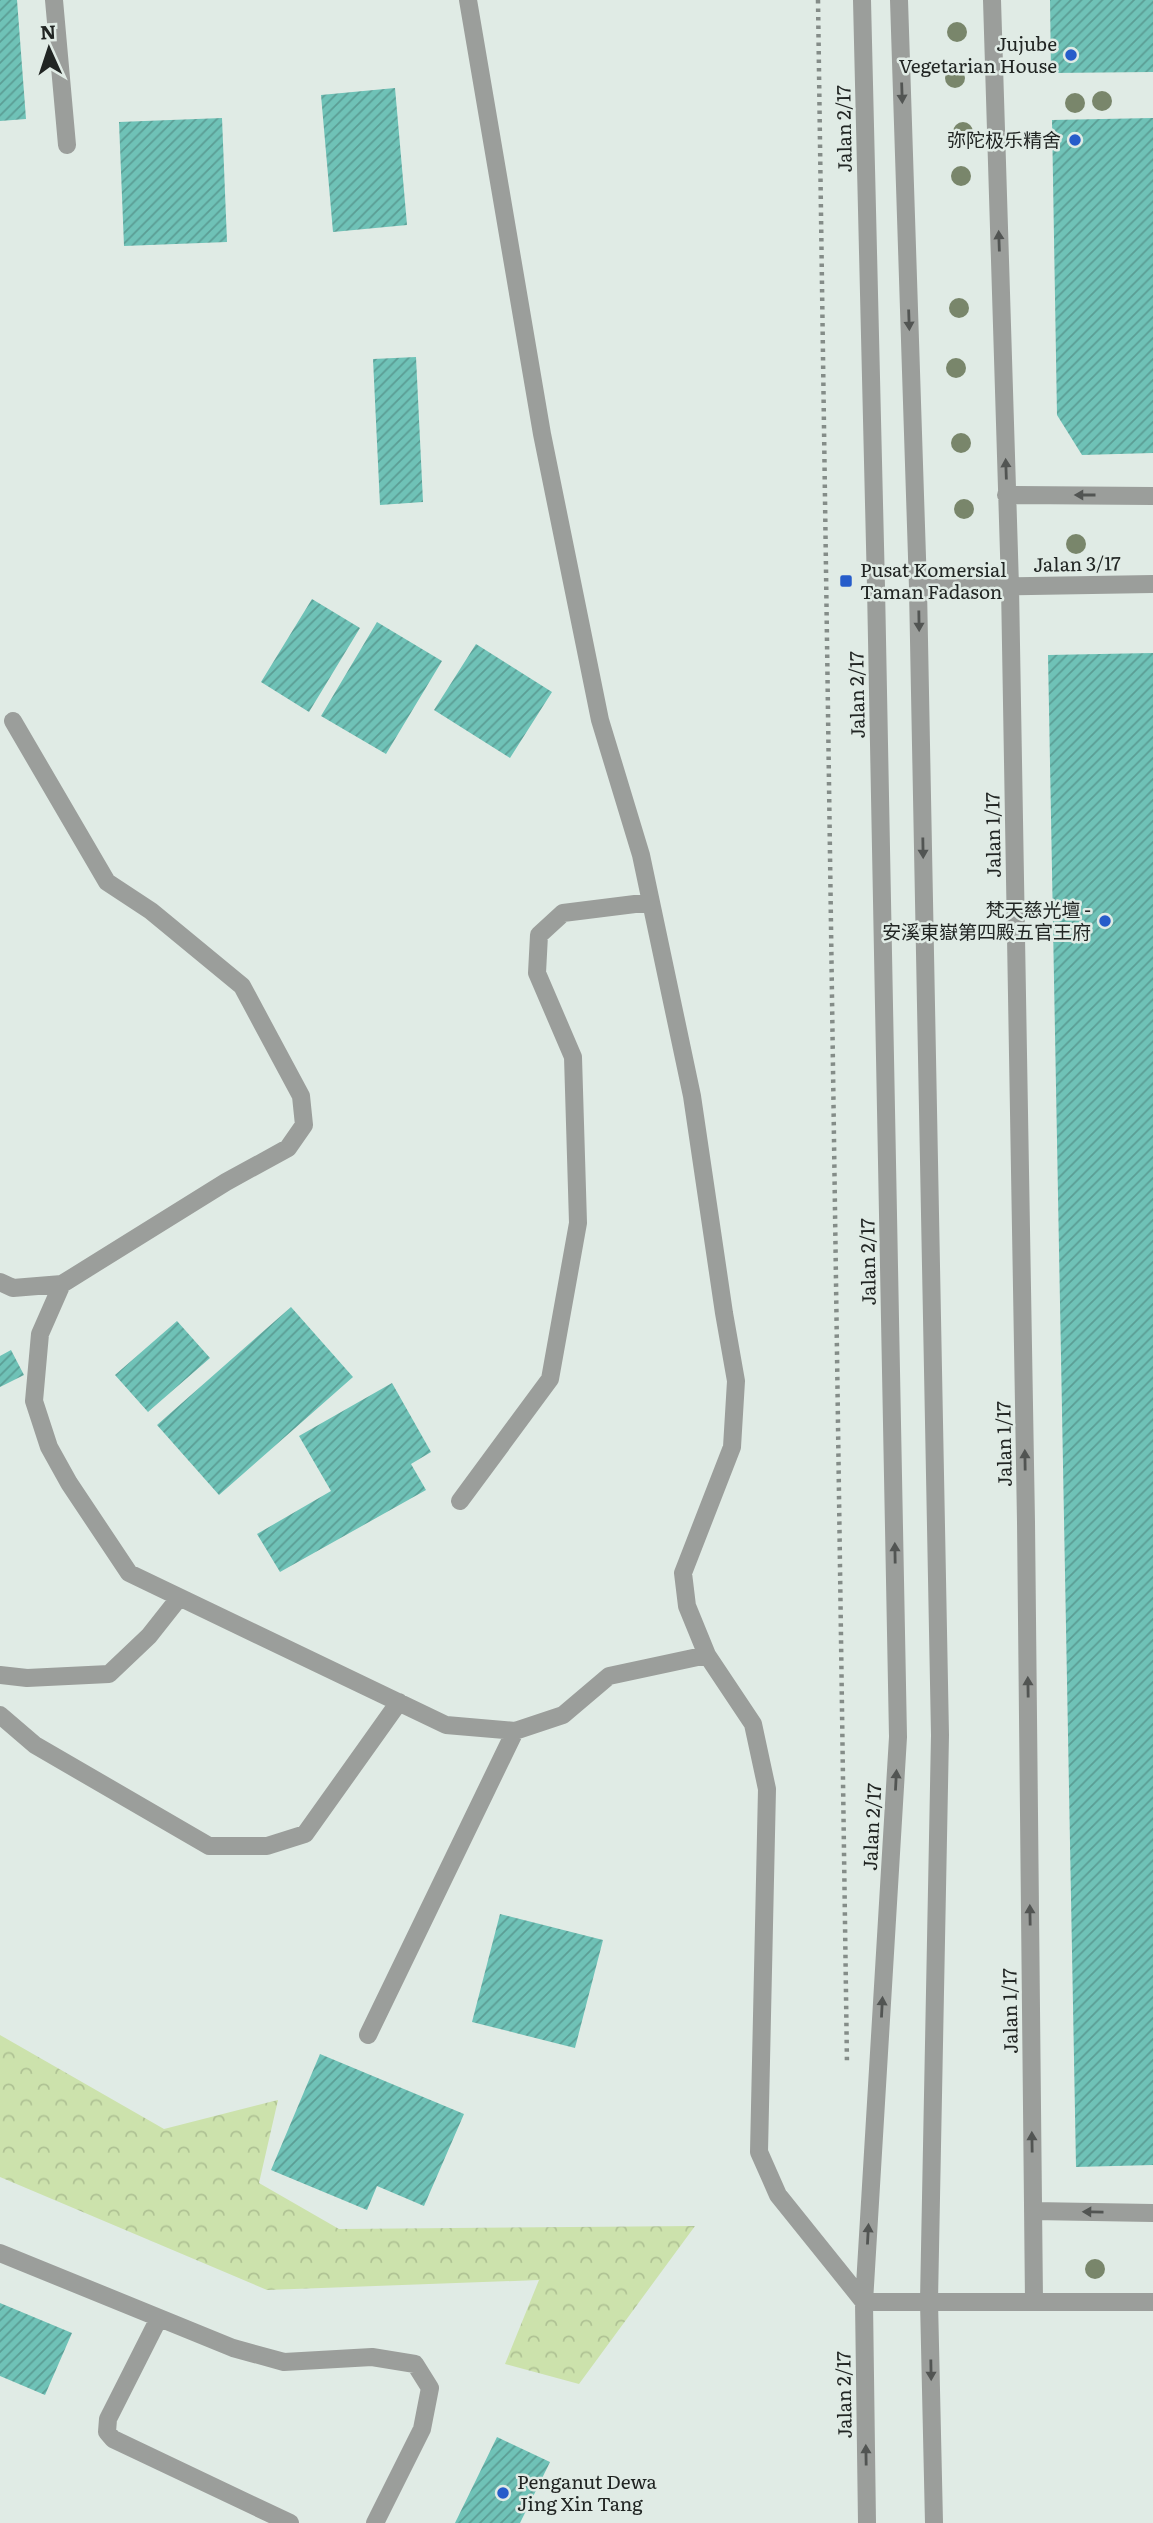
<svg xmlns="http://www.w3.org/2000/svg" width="1153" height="2523" viewBox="0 0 1153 2523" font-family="Literata,'Noto Sans SC',serif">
	<defs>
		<pattern id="forest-crowns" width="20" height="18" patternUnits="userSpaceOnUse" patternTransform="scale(1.75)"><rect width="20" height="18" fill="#cce2ac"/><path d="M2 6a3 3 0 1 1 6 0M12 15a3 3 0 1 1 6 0" fill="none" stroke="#afc294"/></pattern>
		<pattern id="building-hatch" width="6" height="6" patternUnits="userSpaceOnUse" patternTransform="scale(1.75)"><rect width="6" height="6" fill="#6fc2b7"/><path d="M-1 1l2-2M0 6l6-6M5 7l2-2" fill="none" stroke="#5b9d94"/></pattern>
	</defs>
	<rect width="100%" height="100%" fill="#e0ebe5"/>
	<path fill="url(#forest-crowns)" d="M0 2035 164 2129 278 2100 259 2183 339 2229 695 2226 579 2384 505 2364 539 2280 267 2290 0 2177Z"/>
	<path fill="url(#building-hatch)" d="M0 0H17L26 119 0 121Z
		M1050 0H1153V72L1051 73Z
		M395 88 407 225 333 232 321 95Z
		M222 118 227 242 124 246 119 122Z
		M1153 118V453L1082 455 1057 415 1052 120Z
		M416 357 423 502 380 505 373 359Z
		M312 599 360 628 309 712 261 682Z
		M377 622 442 661 386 754 321 716Z
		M476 644 552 692 510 758 434 710Z
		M1153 653V2165L1076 2167 1048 655Z
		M291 1307 353 1377 219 1495 157 1425Z
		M177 1321 210 1358 148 1412 115 1375Z
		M11 1350 24 1375 0 1387V1356Z
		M392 1383 431 1452 411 1464 426 1490 280 1572 257 1534 331 1491 299 1436Z
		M500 1914 603 1940 575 2048 472 2022Z
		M320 2054 464 2114 424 2206 377 2186 367 2210 271 2170Z
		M0 2303 72 2333 45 2395 0 2376Z
		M497 2437 550 2462 520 2523H455Z"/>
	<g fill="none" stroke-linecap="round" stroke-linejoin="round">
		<path stroke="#848c88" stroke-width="4.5" stroke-dasharray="3.5 5" stroke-linecap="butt" d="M818 0 847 2065"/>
		<path stroke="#9b9e9b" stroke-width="18" d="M54 0 67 145
			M468 0 542 434 600 720 641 855 692 1096 724 1313 736 1381 732 1447 683 1573 687 1606 707 1655 753 1724 767 1789 759 2152 778 2195 864 2302
			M862 0 876 587 898 1737 864 2302 867 2523
			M899 0 918 588 940 1735 929 2301 934 2523
			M992 0 1010 586 1026 1522 1034 2302
			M1006 495 1153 496
			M918 588 1153 584
			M13 721 107 882 151 911 242 986 301 1096 304 1125 288 1148 226 1182 62 1284 40 1334 34 1401 49 1447 69 1483 129 1573 446 1725 515 1731 563 1715 609 1676 707 1655
			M0 1282 13 1288 62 1284
			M460 1501 550 1379 578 1223 573 1057 537 973 539 935 563 913 651 902
			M0 1675 27 1678 109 1674 149 1636 179 1598
			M0 1715 35 1745 209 1846H267L305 1834 399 1702
			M368 2035 515 1731
			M1033 2211 1153 2213
			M0 2253 233 2348 284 2362 372 2357 415 2364 430 2388 422 2429 375 2523
			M864 2302H1153
			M159 2318 108 2419 107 2432 113 2439 290 2523"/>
	</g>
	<g fill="#79866b">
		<circle cx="957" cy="32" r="10"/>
		<circle cx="955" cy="78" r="10"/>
		<circle cx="1102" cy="101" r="10"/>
		<circle cx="1075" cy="103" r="10"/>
		<circle cx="963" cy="132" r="10"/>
		<circle cx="961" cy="176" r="10"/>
		<circle cx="959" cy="308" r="10"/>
		<circle cx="956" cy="368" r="10"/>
		<circle cx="961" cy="443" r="10"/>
		<circle cx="964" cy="509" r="10"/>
		<circle cx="1076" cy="544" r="10"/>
		<circle cx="1095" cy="2269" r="10"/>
	</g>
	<defs><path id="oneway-solid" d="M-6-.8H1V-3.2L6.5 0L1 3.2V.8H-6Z" transform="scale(1.75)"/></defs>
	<g fill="#525553">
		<use href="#oneway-solid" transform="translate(902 93) rotate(88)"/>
		<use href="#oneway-solid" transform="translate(999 241) rotate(-92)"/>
		<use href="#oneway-solid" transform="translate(909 320) rotate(88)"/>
		<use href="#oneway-solid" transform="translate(1006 469) rotate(-92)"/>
		<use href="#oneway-solid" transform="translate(1085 495) rotate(-180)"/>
		<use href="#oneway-solid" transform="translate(919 621) rotate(89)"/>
		<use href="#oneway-solid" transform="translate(923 848) rotate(89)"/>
		<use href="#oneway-solid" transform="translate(1025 1460) rotate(-91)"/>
		<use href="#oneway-solid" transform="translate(895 1553) rotate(-91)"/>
		<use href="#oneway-solid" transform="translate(1028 1687) rotate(-91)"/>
		<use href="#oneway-solid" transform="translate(896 1780) rotate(-87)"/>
		<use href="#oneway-solid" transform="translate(1030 1915) rotate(-91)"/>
		<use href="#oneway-solid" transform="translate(882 2007) rotate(-87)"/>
		<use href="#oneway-solid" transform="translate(1032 2142) rotate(-91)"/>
		<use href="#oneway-solid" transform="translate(1093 2212) rotate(-179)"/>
		<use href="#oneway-solid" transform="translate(868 2234) rotate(-87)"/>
		<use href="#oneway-solid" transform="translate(931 2370) rotate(89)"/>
		<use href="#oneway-solid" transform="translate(866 2455) rotate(-91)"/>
	</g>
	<g fill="#265cca" stroke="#e0ebe5" stroke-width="2.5">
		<circle cx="1071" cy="55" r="7"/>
		<circle cx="1075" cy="140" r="7"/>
		<rect x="839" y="574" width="14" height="14" rx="3.5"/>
		<circle cx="1105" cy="921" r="7"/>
		<circle cx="503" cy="2493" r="7"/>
	</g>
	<g text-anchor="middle" stroke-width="5" stroke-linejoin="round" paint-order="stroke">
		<g font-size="19" fill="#212523" stroke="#e0ebe5" text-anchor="end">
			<text x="1057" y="51">Jujube<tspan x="1057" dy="22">Vegetarian House</tspan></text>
			<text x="1061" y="147">弥陀极乐精舍</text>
			<text x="860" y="577" text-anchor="start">Pusat Komersial<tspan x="860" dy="22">Taman Fadason</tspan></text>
			<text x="1091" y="917">梵天慈光壇 -<tspan x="1091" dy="22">安溪東嶽第四殿五官王府</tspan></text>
			<text x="517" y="2489" text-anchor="start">Penganut Dewa<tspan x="517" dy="22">Jing Xin Tang</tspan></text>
		</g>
		<g font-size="19" fill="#212523" stroke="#e0ebe5">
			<text transform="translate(844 129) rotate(-91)" y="7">Jalan 2/17</text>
			<text transform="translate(1077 564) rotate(-1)" y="7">Jalan 3/17</text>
			<text transform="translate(857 695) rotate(-91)" y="7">Jalan 2/17</text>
			<text transform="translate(993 835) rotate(-91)" y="7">Jalan 1/17</text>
			<text transform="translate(868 1262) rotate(-91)" y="7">Jalan 2/17</text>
			<text transform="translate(1004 1444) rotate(-91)" y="7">Jalan 1/17</text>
			<text transform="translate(872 1827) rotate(-87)" y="7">Jalan 2/17</text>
			<text transform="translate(1010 2011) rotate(-91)" y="7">Jalan 1/17</text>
			<text transform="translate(844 2395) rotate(-91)" y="7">Jalan 2/17</text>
		</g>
	</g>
	<g transform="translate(49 49) rotate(357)" stroke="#e0ebe5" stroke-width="5" paint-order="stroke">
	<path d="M0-5L12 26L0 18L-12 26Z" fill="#212523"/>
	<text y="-10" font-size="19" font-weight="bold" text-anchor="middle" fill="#212523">N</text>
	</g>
</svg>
